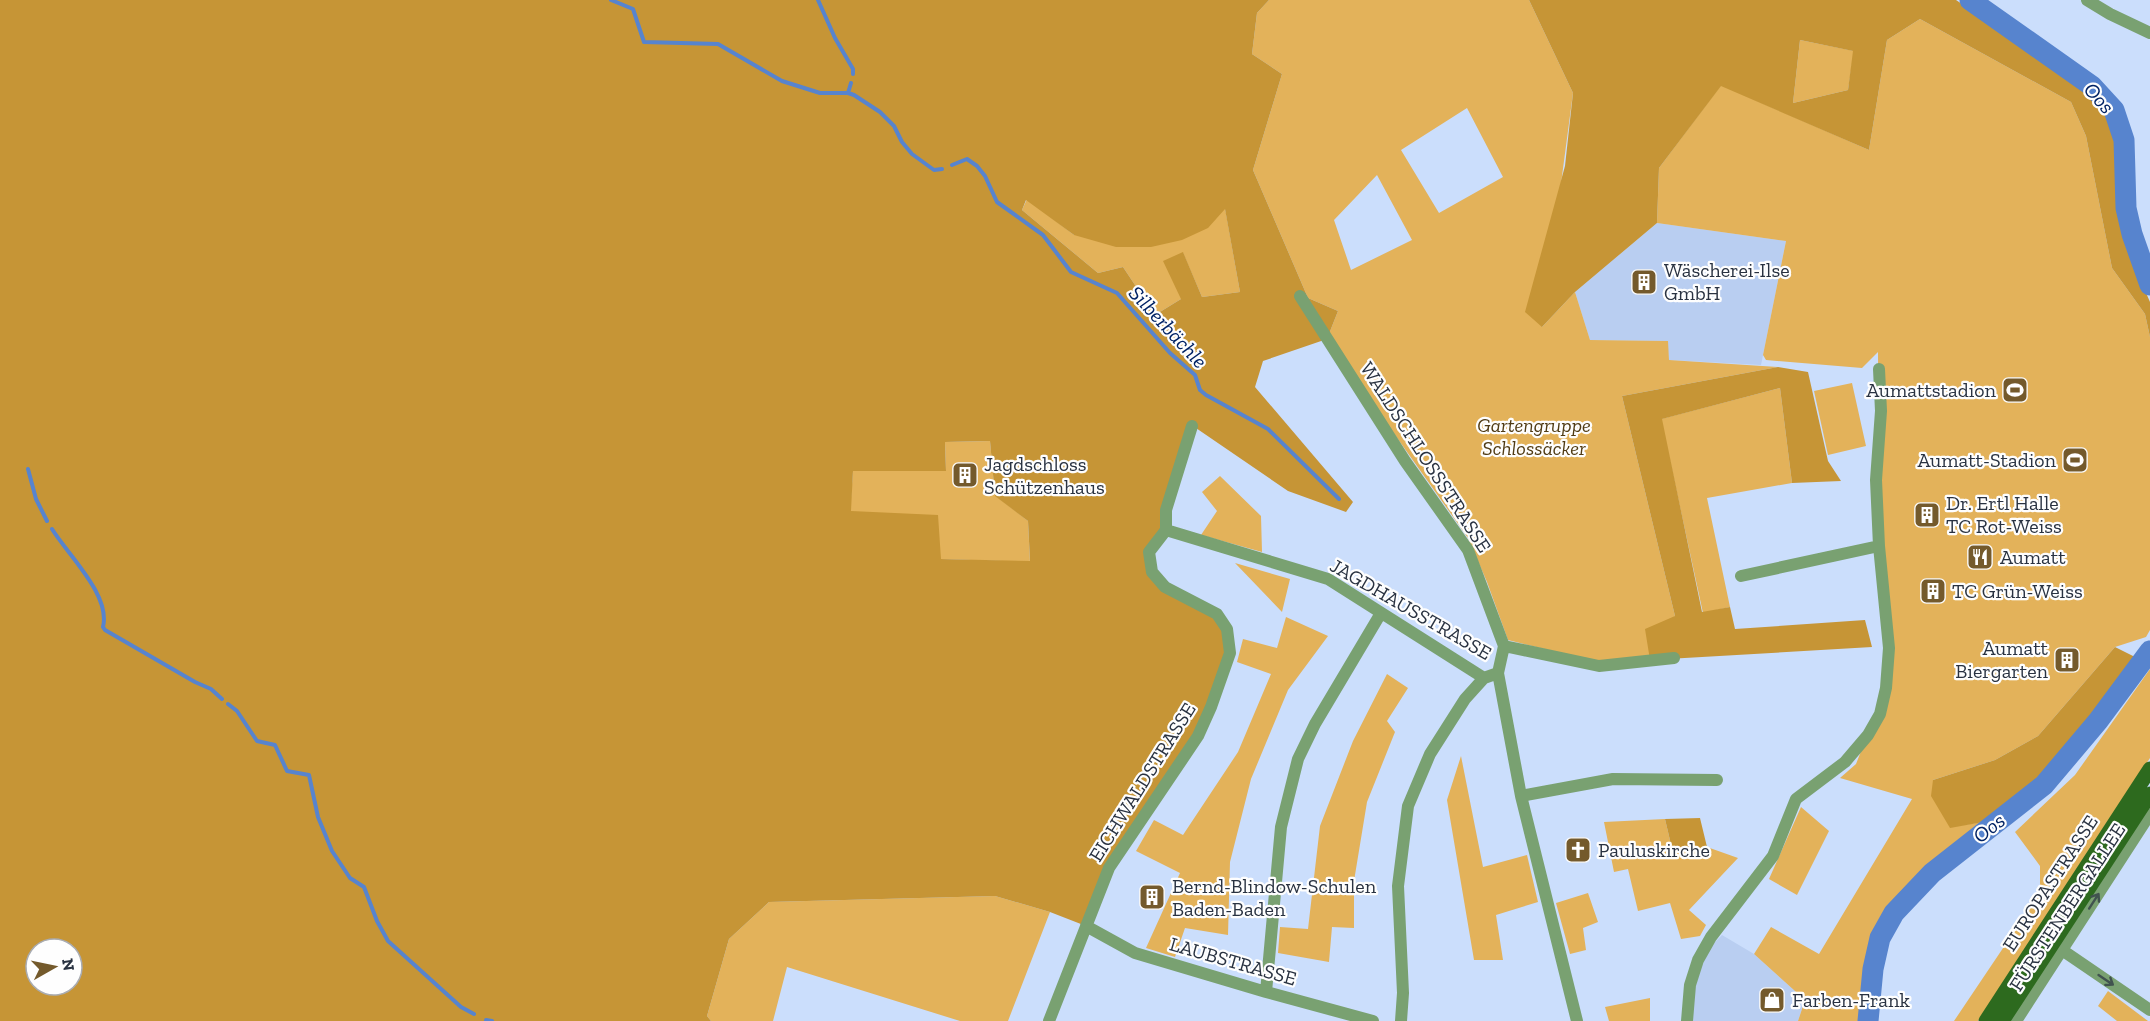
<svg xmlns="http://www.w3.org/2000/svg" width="2150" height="1021" viewBox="0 0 2150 1021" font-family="'Zilla Slab',serif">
	<rect width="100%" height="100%" fill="#cbdefc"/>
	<path fill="#b9cef1" d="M1657 223 1786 241 1761 365 1669 360 1667 341 1590 340 1575 292Z
		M1722 935 1754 954 1805 1000 1798 1021H1687L1698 960Z"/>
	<path fill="#e3b25a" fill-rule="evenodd" d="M1269 0H1529L1573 93 1542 327 1575 292 1590 340 1668 341 1669 360 1778 367 1622 396 1675 616 1650 660 1602 663 1508 640 1487 582 1468 538 1327 339 1338 311 1308 298 1253 170 1282 74 1252 54 1257 13ZM1467 108 1503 177 1439 213 1401 150ZM1377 175 1412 240 1351 270 1334 220Z
		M1920 19 2071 102 2086 136 2112 268 2145 314 2150 337V630L2146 637 2115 647 2038 736 1995 760 1933 780 1950 827 1989 821C1947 855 1898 889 1874 939 1865 957 1860 1000 1859 1021H1798L1805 1000 1754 954 1771 927 1819 954 1912 799 1840 778 1856 764 1886 688 1879 546 1878 352 1862 368 1766 360 1763 355 1786 241 1657 223 1659 168 1721 85 1869 150 1887 40Z
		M1800 40 1854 51 1848 90 1793 103Z
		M1027 199 1074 235 1225 208 1240 292 1202 297 1183 253 1181 299 1155 315 1123 267 1098 273 1022 210Z
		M1852 383 1866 446 1828 455 1814 391Z
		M1780 388 1792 483 1707 498 1730 607 1703 613 1661 419Z
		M990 441 995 495 1028 521 1030 562 941 559 850 511 853 471H946L945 442Z
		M1220 476 1261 516 1262 552 1201 535 1217 511 1202 492Z
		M1235 563 1290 579 1282 612Z
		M1286 617 1328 636 1288 690 1251 779 1230 862 1228 935 1185 928 1175 957 1146 948 1180 873 1136 851 1154 820 1183 835 1238 752 1271 674 1237 662 1243 639 1277 648Z
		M2150 669V758L1978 1021H1954L2040 893V866L2015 832 2075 775Z
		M1387 674 1408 688 1387 721 1395 732 1367 802 1354 881V928L1332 927 1329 962 1278 953 1280 927 1308 929 1320 826 1353 741Z
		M1461 756 1483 867 1527 855 1538 902 1496 915 1503 960H1474L1447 800Z
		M1801 807 1829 831 1797 895 1769 879Z
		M1665 819 1673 853 1707 847 1738 858 1689 910 1706 925 1700 936 1681 939 1670 903 1638 911 1628 869 1614 872 1604 822Z
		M1588 893 1598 922 1583 928 1586 950 1570 954 1556 903Z
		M995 896 1050 912 1008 1021H960L787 967 773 1021H711L707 1016 729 939 769 902Z
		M2108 991 2148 1021H2117L2098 1006Z
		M1650 998V1021H1609L1605 1007Z"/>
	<path fill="#c69536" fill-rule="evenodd" d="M0 0H1269L1257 13 1252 54 1282 74 1253 170 1308 298 1338 311 1327 339 1263 361 1255 387 1353 502 1346 512 1288 491 1193 426 1166 530 1149 552 1152 572 1217 614 1230 653 1211 707 1109 868 1086 926 1050 912 995 896 769 902 729 939 707 1016 711 1021H0ZM1026 200 1074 235 1116 247H1151L1182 240 1208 228 1225 209 1240 292 1202 297 1183 252 1163 261 1181 299 1155 315 1123 267 1098 273 1022 210ZM990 441 995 496 1028 521 1030 561 941 559 938 515 851 511 853 471H946L945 442ZM36 949H72V985H36Z
		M1529 0H1956L2082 85 2107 109 2114 135 2126 247 2150 302V337L2145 314 2112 268 2086 136 2071 102 1920 19 1887 40 1869 150 1721 86 1659 168 1657 223 1575 292 1542 327 1525 312 1565 166 1573 93ZM1800 40 1853 51 1848 90 1793 103Z
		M1778 367 1808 372 1828 461 1841 481 1792 483 1780 388 1662 419 1702 612 1730 607 1735 629 1865 620 1872 647 1650 660 1645 629 1675 616 1622 396Z
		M2115 647 2135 657 2093 723 2039 782 1989 821 1950 828 1931 796 1933 780 1995 760 2038 736Z
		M1700 818 1707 847 1673 853 1665 819Z"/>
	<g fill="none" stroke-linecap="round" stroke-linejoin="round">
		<path stroke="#5784ce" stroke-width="4" d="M611 0 633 9 644 42 718 44 782 81 820 93H848L854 95 880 112 894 126 902 142 912 154 934 170 942 169
			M818 0 835 38 853 69V74
			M848 93 851 83
			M952 165 967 159 977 166 985 176 997 202 1043 235 1071 272 1117 293 1170 353 1195 375 1200 390 1206 395 1268 429 1339 499
			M28 469 36 499 47 521
			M52 529C68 555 111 595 103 627L105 630 195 682 211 689 222 699
			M228 704 237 711 257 741 275 745 287 771 309 775 318 817 332 851 350 878 364 887 377 921 388 941 461 1007 474 1014
			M486 1020 492 1021"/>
		<path stroke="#5784ce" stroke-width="21" d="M1970 0 2092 86 2114 110 2124 140 2126 208 2132 234 2150 285
			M1868 1021 1873 969 1880 938 1894 913 1932 873 2044 785 2098 721 2150 651"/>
		<path stroke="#79a171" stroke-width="12" d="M2087 0 2110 14 2150 33
			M1300 296 1405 461 1468 550 1504 646
			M1166 530 1328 579 1484 678 1498 673 1521 796 1577 1021
			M1166 530V510L1192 426
			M1741 576 1879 546
			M1498 673 1504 646 1599 666 1674 658
			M1521 796 1613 779 1717 780
			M1086 926 1135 953 1266 992 1373 1021
			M2062 950 2150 1010
			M1266 992 1281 827 1298 759 1315 724 1381 613
			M1049 1021 1109 868 1198 736 1211 707 1230 653 1227 629 1217 614 1165 587 1152 572 1149 552 1166 530
			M1401 1021 1403 993 1398 886 1408 806 1430 754 1465 699 1484 678
			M1687 1021 1690 985 1698 960 1711 937 1773 856 1796 799 1845 762 1868 735 1880 714 1886 688 1889 648 1879 546 1876 480 1881 411 1879 369
			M2016 1021 2150 814"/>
		<path stroke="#2d6a1e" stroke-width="15" d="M1986 1021 2150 769
			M2002 1021 2150 794"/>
	</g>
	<defs><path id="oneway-shaft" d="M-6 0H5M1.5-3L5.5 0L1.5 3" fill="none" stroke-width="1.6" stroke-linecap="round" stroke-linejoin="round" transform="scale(1.5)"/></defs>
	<g stroke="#41534f">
		<use href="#oneway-shaft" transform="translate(2094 901) rotate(-57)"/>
		<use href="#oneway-shaft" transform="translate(2106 980) rotate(34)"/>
	</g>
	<defs>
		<g id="building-square" transform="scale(1.35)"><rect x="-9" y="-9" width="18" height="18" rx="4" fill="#745a2c" stroke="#fefefe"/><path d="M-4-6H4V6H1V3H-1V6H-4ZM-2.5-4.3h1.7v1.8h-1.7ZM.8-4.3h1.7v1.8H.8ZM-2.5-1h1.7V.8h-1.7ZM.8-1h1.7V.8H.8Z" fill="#fff"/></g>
		<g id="stadium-square" transform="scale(1.35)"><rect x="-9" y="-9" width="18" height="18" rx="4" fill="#745a2c" stroke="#fefefe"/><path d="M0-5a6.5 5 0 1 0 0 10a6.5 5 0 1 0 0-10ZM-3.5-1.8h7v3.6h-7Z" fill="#fff"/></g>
		<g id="restaurant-square" transform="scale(1.35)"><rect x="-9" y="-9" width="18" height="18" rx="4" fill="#745a2c" stroke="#fefefe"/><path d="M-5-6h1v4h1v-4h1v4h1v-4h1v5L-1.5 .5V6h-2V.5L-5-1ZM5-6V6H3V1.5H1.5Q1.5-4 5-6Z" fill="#fff"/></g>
		<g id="church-square" transform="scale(1.35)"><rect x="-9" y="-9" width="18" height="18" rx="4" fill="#745a2c" stroke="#fefefe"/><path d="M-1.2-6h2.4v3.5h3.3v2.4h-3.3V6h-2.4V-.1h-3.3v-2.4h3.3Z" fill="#fff"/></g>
		<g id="shop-square" transform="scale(1.35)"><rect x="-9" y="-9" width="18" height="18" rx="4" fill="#745a2c" stroke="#fefefe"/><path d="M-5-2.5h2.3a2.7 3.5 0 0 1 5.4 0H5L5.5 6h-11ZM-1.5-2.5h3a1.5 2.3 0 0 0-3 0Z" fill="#fff"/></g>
	</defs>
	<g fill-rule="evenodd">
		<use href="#building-square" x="1644" y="282"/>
		<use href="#stadium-square" x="2015" y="390"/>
		<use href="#stadium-square" x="2075" y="460"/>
		<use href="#building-square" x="965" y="475"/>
		<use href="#building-square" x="1927" y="515"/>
		<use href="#restaurant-square" x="1980" y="557"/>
		<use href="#building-square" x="1933" y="591"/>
		<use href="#building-square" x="2067" y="660"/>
		<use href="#church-square" x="1578" y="850"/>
		<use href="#building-square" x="1152" y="897"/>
		<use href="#shop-square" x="1772" y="1000"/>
	</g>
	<g text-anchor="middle" stroke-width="4.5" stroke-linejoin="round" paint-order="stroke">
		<g font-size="20" fill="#293241" stroke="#fefefe" text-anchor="start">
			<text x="1664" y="277">Wäscherei-Ilse<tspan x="1664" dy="23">GmbH</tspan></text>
			<text x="1996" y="397" text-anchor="end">Aumattstadion</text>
			<text x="2056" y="467" text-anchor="end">Aumatt-Stadion</text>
			<text x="984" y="471">Jagdschloss<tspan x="984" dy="23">Schützenhaus</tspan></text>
			<text x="1946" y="510">Dr. Ertl Halle<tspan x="1946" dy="23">TC Rot-Weiss</tspan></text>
			<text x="2000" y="564">Aumatt</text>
			<text x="1952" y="598">TC Grün-Weiss</text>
			<text x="2048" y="655" text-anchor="end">Aumatt<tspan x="2048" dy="23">Biergarten</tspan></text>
			<text x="1598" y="857">Pauluskirche</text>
			<text x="1172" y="893">Bernd-Blindow-Schulen<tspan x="1172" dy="23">Baden-Baden</tspan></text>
			<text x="1792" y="1007">Farben-Frank</text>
		</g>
		<g font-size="20" font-style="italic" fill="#503b14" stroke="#fefefe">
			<text x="1534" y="432">Gartengruppe<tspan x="1534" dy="23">Schlossäcker</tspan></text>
		</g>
		<g font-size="20" fill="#293241" stroke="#fefefe">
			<text transform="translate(1426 457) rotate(57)" y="7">WALDSCHLOSSSTRASSE</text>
			<text transform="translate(1411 609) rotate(30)" y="7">JAGDHAUSSTRASSE</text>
			<text transform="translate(1142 782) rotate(-58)" y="7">EICHWALDSTRASSE</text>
			<text transform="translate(2050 883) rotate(-57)" y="7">EUROPASTRASSE</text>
			<text transform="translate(2067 907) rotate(-57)" y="7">FÜRSTENBERGALLEE</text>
			<text transform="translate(1233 961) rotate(16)" y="7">LAUBSTRASSE</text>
		</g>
		<g font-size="21" font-style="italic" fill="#002264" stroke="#fefefe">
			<text transform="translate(2099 98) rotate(48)" y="7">Oos</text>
			<text transform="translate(1168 327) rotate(47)" y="7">Silberbächle</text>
			<text transform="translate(1989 828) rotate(-38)" y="7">Oos</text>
		</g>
	</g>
	<g transform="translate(54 967) rotate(81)"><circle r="28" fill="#fefefe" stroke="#a9acb2" stroke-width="1.5"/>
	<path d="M0-4.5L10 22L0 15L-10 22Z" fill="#745a2c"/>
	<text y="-9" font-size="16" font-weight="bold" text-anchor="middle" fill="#293241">N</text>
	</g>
</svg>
